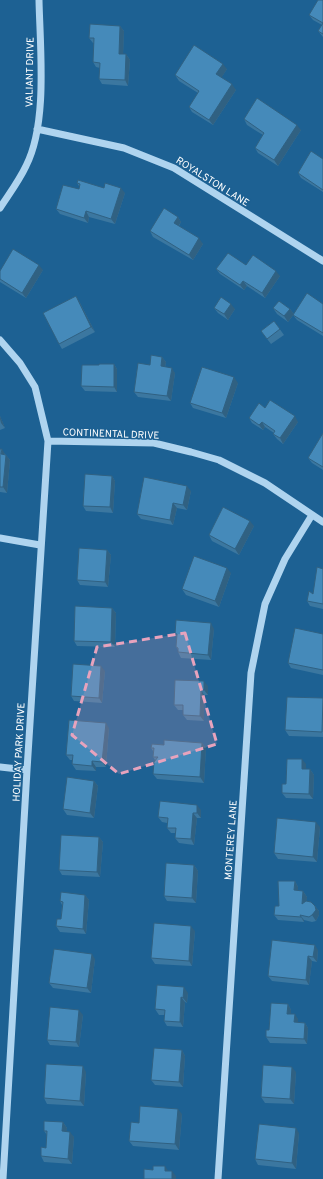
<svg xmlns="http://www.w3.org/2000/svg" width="323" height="1179" viewBox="0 0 323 1179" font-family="Overpass,sans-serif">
	<rect width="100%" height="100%" fill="#1d6193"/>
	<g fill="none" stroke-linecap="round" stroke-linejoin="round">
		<path stroke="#afd4ef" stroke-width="7" d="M37 129 124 148 174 168 323 261
			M0 208C9 194 19 181 26 166 48 123 40 48 39 0
			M0 340 20 363 35 387 48 441 27 770 3 1179
			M48 441 154 443 191 452 219 460 265 483 323 522
			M0 538 40 545
			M0 767 27 770
			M218 1179 251 673 265 604 285 559 312 515"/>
	</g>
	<path fill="#3b77a0" d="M323 0V37L318 31 322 25 313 20 309 15Z
		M120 26 124 31 123 54H126L130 60 128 86 102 84 99 79 100 68 96 67 93 62 94 43H93L89 38Z
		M227 69 221 78 236 90 213 125 192 112 189 107 198 93 179 81 175 75Z
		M244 119 301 130 278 166 258 153 255 148 263 135 247 125Z
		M323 159V192L301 178 298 173Z
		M77 183 104 188 125 193 115 224 89 217 88 223 60 214 56 209 79 189V186Z
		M178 217 181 222 179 226 203 244 193 260 153 237 150 231Z
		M246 265 280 276 265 298 247 286 244 290 220 274 216 269Z
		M43 270 26 298 0 282V271Z
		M79 301 95 332 62 349 59 344Z
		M323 304V336L297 320 293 315Z
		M214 308 235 309 228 320 218 313Z
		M273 308 290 309 294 314 288 322 277 314Z
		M274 321 284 335 271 344 261 331Z
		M162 357 166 362 165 367 175 373 171 401 138 397 134 392 150 365Z
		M114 364 117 369V392L85 391 81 386 99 365Z
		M238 383 226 418 193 408 190 403Z
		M265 408 298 422 283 444 277 439 273 434 274 433 265 427 263 430 252 423 249 418Z
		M0 416 5 428 0 430Z
		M323 433V470L312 463 308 458Z
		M0 449 6 455 10 460 7 493 0 492Z
		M112 476 115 481 113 513 86 511 83 506Z
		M191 491 187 510 177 508 173 525 141 519 137 514Z
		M254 526 239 555 212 541 209 535Z
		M107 550 111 555 108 587 80 585 77 580Z
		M323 569V609L310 606 307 601 313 594Z
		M231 573 219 607 186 595 182 589Z
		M112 608 116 613 115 647 77 646 74 641Z
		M214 629 211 660 181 658 178 652V650L176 647 177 637 175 634Z
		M323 634V675L291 668 288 663Z
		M105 671 102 703 74 701 71 696Z
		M208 686V695H204V721L187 720 183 715V710H178L174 705Z
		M323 698V737L289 736 285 730Z
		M109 728 106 767H96V771L76 770 72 764V760H70L66 755Z
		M202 743 206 748 204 783 157 779 153 774 155 760 153 757V751L151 748 164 745Z
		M306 764V769H310L314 775 313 799 286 798 282 793 286 784Z
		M94 781 98 786 94 818 67 815 63 809Z
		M201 810V818H197L194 845 179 843 175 838V833H171L167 828V823L162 822 158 817Z
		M320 827 317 862 278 859 274 853Z
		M99 837 103 842 100 877 62 875 59 870Z
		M194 865 198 871 196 903 167 901 164 896Z
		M295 881 298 887V891H303L307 897 306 901 315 906 319 911V915L316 921 312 922 304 920V922L278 920 274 915 279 906Z
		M85 895 89 900 86 934 60 932 56 926 61 919 62 905 60 901Z
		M195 931 192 966 155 964 151 958Z
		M318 950 317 962 312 961 309 985 272 981 268 976Z
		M95 959 91 993 53 988 49 983Z
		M188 993 187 1003 185 1002 183 1027 167 1026 164 1021V1015H159L155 1009Z
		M288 1004 291 1010V1014L298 1019V1022L305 1023 308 1028 307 1044 270 1043 266 1037 269 1030Z
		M83 1015 79 1047 50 1045 47 1040Z
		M182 1050 185 1056 183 1087 155 1085 151 1080Z
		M86 1072 84 1106 47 1104 44 1098Z
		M296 1072 294 1104 265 1103 261 1097Z
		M182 1114 179 1150 133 1146 129 1141 139 1123Z
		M63 1122 67 1128 66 1131 74 1137 72 1164 44 1162 41 1156 46 1148 47 1135 44 1131Z
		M299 1133 296 1169 258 1165 255 1159Z"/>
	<path fill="#306182" d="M120 26 124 31 123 59 119 54Z
		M126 54 130 60 128 86 125 80Z
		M223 64 227 69 220 80 216 74Z
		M232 84 236 90 213 125 209 120Z
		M297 125 301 130 278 166 274 160Z
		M121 188 125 193 115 224 111 219Z
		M86 211 89 217 88 223 84 218Z
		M178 217 181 222 177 228 174 223Z
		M199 238 203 244 193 260 189 255Z
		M39 265 43 270 26 298 22 293Z
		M276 271 280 276 265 298 262 293Z
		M243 281 247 286 244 290 240 285Z
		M76 296 79 301 95 332 91 327Z
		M231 304 235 309 228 320 224 314Z
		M290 309 294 314 288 322 284 316Z
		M162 357 166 362 164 372 161 366Z
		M114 364 117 369V392L114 387Z
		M172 368 175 373 171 401 167 396Z
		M234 377 238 383 226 418 222 413Z
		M0 416 1 418 5 428 1 423 0 419Z
		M295 416 298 422 283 444 280 438Z
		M262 422 265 427 263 430 259 425Z
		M2 449 5 454H1Z
		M6 455 10 460 7 493 3 487Z
		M112 476 115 481 113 513 110 507Z
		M187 486 191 491 187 510 183 505Z
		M173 503 177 508 173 525 170 520Z
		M250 521 254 526 239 555 235 549Z
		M107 550 111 555 108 587 105 582Z
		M227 568 231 573 219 607 215 601Z
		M112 608 116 613 115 647 111 642Z
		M211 623 214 629 211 660 208 655Z
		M101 666 105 671 102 703 99 698Z
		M204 681 208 686V695L204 690Z
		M201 690 204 695V721L200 716Z
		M106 723 109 728 106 767 102 762Z
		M202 743 206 748 204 783 200 777Z
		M302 759 306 764V774L302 769Z
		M92 761 96 767V771L92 766Z
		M310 769 314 775 313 799 309 794Z
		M94 781 98 786 94 818 90 813Z
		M197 805 201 810V818L197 813Z
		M193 813 197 818 194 845 191 839Z
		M316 822 320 827 317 862 313 857Z
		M99 837 103 842 100 877 97 872Z
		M194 865 198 871 196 903 192 898Z
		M295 881 298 887V896L294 890Z
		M303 891 307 897 306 909 302 904Z
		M85 895 89 900 86 934 83 929Z
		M315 906 319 911V915L316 921 312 915Z
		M300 915 304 920V922L301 917Z
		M191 926 195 931 192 966 189 961Z
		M315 945 318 950 317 962 313 957Z
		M92 954 95 959 91 993 87 988Z
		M308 956 312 961 309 985 306 980Z
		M184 987 188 993 187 1003 183 998Z
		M181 997 185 1002 183 1027 180 1022Z
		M288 1004 291 1010V1019L287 1014Z
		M79 1010 83 1015 79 1047 76 1042Z
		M295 1014 298 1019V1027L294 1022Z
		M305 1023 308 1028 307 1044 304 1039Z
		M182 1050 185 1056 183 1087 179 1082Z
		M83 1066 86 1072 84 1106 80 1101Z
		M292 1067 296 1072 294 1104 290 1099Z
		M178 1109 182 1114 179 1150 175 1144Z
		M63 1122 67 1128 66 1136 62 1131Z
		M296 1128 299 1133 296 1169 292 1163Z
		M70 1132 74 1137 72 1164 68 1159Z
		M165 1166 169 1172 165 1171Z
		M172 1171 176 1176V1179H172Z"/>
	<path fill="#458aba" stroke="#306182" d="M318 0H323V34L318 31 323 23 309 15Z
		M90 24 120 26 119 54H126L125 80 99 79 100 63 93 62 94 38H89Z
		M194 45 223 64 216 74 232 84 209 120 189 107 199 91 175 75Z
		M257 98 297 125 274 160 255 148 264 133 244 119Z
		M311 151 323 159V190L298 173Z
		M78 180 104 188 105 183 121 188 111 219 86 211 84 218 56 209 63 185 79 189 80 184 77 183Z
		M164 208 178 217 174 223 199 238 189 255 150 231Z
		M13 249 39 265 22 293 0 279V271Z
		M228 253 246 265 253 255 276 271 262 293 243 281 240 285 216 269Z
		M307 293 323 304V333L293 315Z
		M76 296 91 327 59 344 43 313Z
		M221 297 231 304 224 314 214 308Z
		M279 301 290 309 284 316 273 308Z
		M274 321 280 329 267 339 261 331Z
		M151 355 162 357 161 366 172 368 167 396 134 392 138 363 150 365Z
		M99 364H114V387L81 386 82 365H99Z
		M202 367 234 377 222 413 190 403Z
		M270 400 295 416 280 438 273 434 275 431 262 422 259 425 249 418 259 403 265 408Z
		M323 433V467L308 458Z
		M0 449H2L1 454 6 455 3 487H0Z
		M85 474 112 476 110 507 83 506Z
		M144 477 187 486 183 505 173 503 170 520 137 514Z
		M223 507 250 521 235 549 209 535Z
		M79 548 107 550 105 582 77 580Z
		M194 556 227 568 215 601 182 589Z
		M317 567 323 569V604L307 601 309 591 313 594Z
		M75 606 112 608 111 642 74 641Z
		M176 620 211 623 208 655 178 652V648L176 647 177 634H175Z
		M295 628 323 634V670L288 663Z
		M73 664 101 666 99 698 71 696Z
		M175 680 204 681V690H201L200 716 183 715V705H174Z
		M287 697 323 698 322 732 285 730Z
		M69 720 106 723 102 762 92 761V766L72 764 73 755H66Z
		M164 740 202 743 200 777 153 774 154 762 158 757H153L154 748H151L152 744 164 745Z
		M287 759H302V769H310L309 794 282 793V784H286Z
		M67 777 94 781 90 813 63 809Z
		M160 801 197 805V813H193L191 839 175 838 176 828H167L168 818 158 817Z
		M277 818 316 822 313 857 274 853Z
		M61 835 99 837 97 872 59 870Z
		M166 863 194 865 192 898 164 896Z
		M278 881H295L294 890 303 891 302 904 306 901 311 902 315 906 316 910 312 915 309 917 300 915 301 917 274 915 275 906H279Z
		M61 892 85 895 83 929 56 926 57 919H61L63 902 60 901Z
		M154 923 191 926 189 961 151 958Z
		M272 940 315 945 313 957 308 956 306 980 268 976Z
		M54 949 92 954 87 988 49 983Z
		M157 985 184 987 183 998 181 997 180 1022 164 1021 165 1010 155 1009Z
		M271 1003 288 1004 287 1014H295L294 1022 305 1023 304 1039 266 1037V1030H269Z
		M50 1007 79 1010 76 1042 47 1040Z
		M154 1048 182 1050 179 1082 151 1080Z
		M46 1064 83 1066 80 1101 44 1098Z
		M263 1065 292 1067 290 1099 261 1097Z
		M140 1106 178 1109 175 1144 129 1141 131 1122 139 1123Z
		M44 1121 63 1122 62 1131 70 1132 68 1159 41 1156V1147L46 1148 47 1131H44Z
		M259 1124 296 1128 292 1163 255 1159Z
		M153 1166H165V1171H172V1179H144V1169L153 1170Z"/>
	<path fill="#e7a3bd" fill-opacity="0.2" stroke="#e7a3bd" stroke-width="3" stroke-dasharray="8 5" stroke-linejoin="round" d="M185 633 217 744 119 774 72 735 97 647Z"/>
	<g text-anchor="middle" stroke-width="3" stroke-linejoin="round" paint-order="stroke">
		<g font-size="10" fill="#fff" stroke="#1d6193">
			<text transform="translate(29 72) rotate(-89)" y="4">VALIANT DRIVE</text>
			<text transform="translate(213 181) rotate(32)" y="4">ROYALSTON LANE</text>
			<text transform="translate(111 433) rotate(2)" y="4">CONTINENTAL DRIVE</text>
			<text transform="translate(18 752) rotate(-87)" y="4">HOLIDAY PARK DRIVE</text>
			<text transform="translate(230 840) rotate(-86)" y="4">MONTEREY LANE</text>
		</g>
	</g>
</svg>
